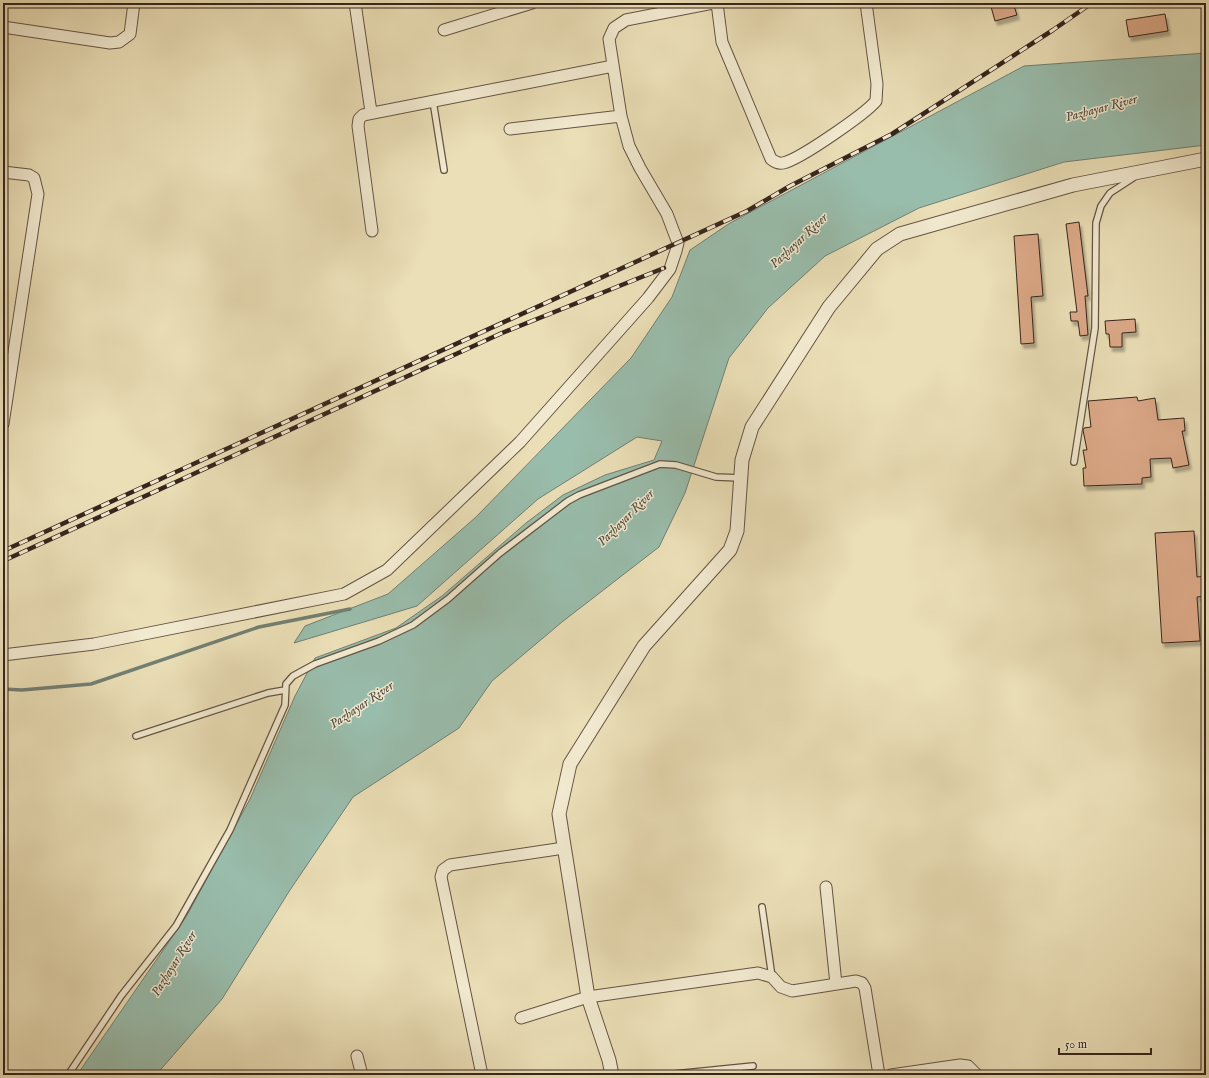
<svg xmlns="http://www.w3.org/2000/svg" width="1209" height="1078" viewBox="0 0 1209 1078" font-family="'IM FELL English',serif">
	<defs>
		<filter id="shadow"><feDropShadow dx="2.5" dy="4.5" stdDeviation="1" flood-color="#0004"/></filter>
	</defs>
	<rect width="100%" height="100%" fill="#ebdfb7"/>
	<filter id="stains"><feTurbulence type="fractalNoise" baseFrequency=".005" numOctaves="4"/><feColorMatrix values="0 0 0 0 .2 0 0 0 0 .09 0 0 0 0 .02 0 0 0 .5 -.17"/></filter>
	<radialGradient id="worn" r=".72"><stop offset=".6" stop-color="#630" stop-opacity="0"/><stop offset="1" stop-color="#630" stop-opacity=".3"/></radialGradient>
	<path fill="#99bdac" stroke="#728073" d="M1206 53V145L1064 162 919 208 825 256 768 308 729 358 685 493 659 547 562 622 492 681 459 728 353 797 290 890 222 999 156 1075H77L186 917 250 799 295 696 315 658 396 628 442 596 526 523 563 495 605 475 654 460 662 441 637 437 538 499 417 606 294 643 305 626 388 594 476 517 631 358 672 297 690 250 730 223 1024 66Z"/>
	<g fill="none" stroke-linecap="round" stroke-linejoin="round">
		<path stroke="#728073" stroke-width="3.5" d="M3 689 22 690 91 684 259 627 350 609"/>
	</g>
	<path fill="#ddaa89" stroke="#37251d" filter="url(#shadow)" d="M990 3H1013L1017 15 995 21Z
		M1165 14 1168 31 1129 37 1126 20Z
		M1079 222 1088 296H1085L1088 335 1080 336 1078 321H1071L1070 312H1077L1066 224Z
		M1038 234 1043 296 1031 297 1034 343 1021 344 1014 236Z
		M1135 319 1136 332 1122 333V347H1110L1109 334H1106L1105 321Z
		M1137 397 1138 401 1155 398 1158 420 1184 418 1185 431H1182L1189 465 1173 468 1171 458 1150 459 1151 477 1142 478V484L1084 486 1083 468H1086L1083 450H1087L1083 430 1084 428 1091 427 1088 401Z
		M1194 531 1197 577 1206 576V596L1197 597 1200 641 1162 643 1155 533Z"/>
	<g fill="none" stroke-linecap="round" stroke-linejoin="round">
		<g stroke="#645444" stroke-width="8">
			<path id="service" d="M433 101 444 170
				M1074 462 1095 328 1096 223 1101 206 1110 193 1133 178
				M136 736 268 693 285 690
				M762 907 772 977
				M68 1075 121 996 176 926 230 830 285 705 286 684 293 676 315 664 379 641 413 625 448 599 500 553 568 501 579 495 660 464 676 465 716 477 741 478
				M664 1075 753 1066"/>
		</g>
		<g stroke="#645444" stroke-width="13">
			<path id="minor" d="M355 3 371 112
				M717 3 722 42 771 159C775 162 778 164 783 163 799 160 865 114 876 101L877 84 866 3
				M3 27 110 43 119 42 130 34 134 3
				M444 30 532 3
				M510 129 621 116
				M3 172 29 175 34 178 38 194 3 424
				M372 231 358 126 359 119 363 115 613 66
				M3 655 94 644 344 594 387 570 520 442 648 298 670 269 676 251 678 243 667 214 640 168 629 146 621 116 609 39 614 28 626 20 713 3
				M826 887 836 984
				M521 1018 588 997 758 973 772 977 781 987 792 991 856 981 862 983 865 988 879 1075
				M357 1056 362 1075
				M482 1075 441 877 443 870 450 865 564 848
				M891 1075 960 1065 968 1066 977 1075"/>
		</g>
		<g stroke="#645444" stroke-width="15">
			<path id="tertiary" d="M612 1075 609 1060 588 997 559 814 570 764 644 646 730 550 737 531 742 460 752 427 829 307 877 249 900 234 1073 185 1206 159"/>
		</g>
		<use href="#service" stroke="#f2ead0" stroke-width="5.5"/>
		<use href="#minor" stroke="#f2ead0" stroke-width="11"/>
		<use href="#tertiary" stroke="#f2ead0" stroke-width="13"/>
		<g stroke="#37251d" stroke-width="4.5">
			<path id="rail" d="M3 551 747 211 790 186 892 134 1053 30 1092 3
				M3 561 502 333 664 268"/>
		</g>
		<use href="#rail" stroke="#f2ead0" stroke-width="3" stroke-dasharray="9" stroke-linecap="butt"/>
	</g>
	<g text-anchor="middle" stroke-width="3" stroke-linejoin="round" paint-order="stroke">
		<g font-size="13" font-style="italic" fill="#504b41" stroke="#f2ead0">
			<text transform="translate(1101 107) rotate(-15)" y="5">Pazhayar River</text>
			<text transform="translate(798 240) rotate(-43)" y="5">Pazhayar River</text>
			<text transform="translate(625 517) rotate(-45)" y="5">Pazhayar River</text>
			<text transform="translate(361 704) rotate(-34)" y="5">Pazhayar River</text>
			<text transform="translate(173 963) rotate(-58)" y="5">Pazhayar River</text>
		</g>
	</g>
	<rect width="1209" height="1078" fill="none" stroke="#ebdfb7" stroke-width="16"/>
	<rect x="4" y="4" width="1201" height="1070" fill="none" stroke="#37251d" stroke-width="2"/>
	<rect x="8" y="8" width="1193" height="1062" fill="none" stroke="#37251d"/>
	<path d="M1059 1048v6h92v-6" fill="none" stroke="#37251d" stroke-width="2"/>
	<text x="1065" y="1048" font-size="12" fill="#37251d" stroke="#f2ead0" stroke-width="3" paint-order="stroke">50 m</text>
	<rect width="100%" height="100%" filter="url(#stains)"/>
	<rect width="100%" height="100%" fill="url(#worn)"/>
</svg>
